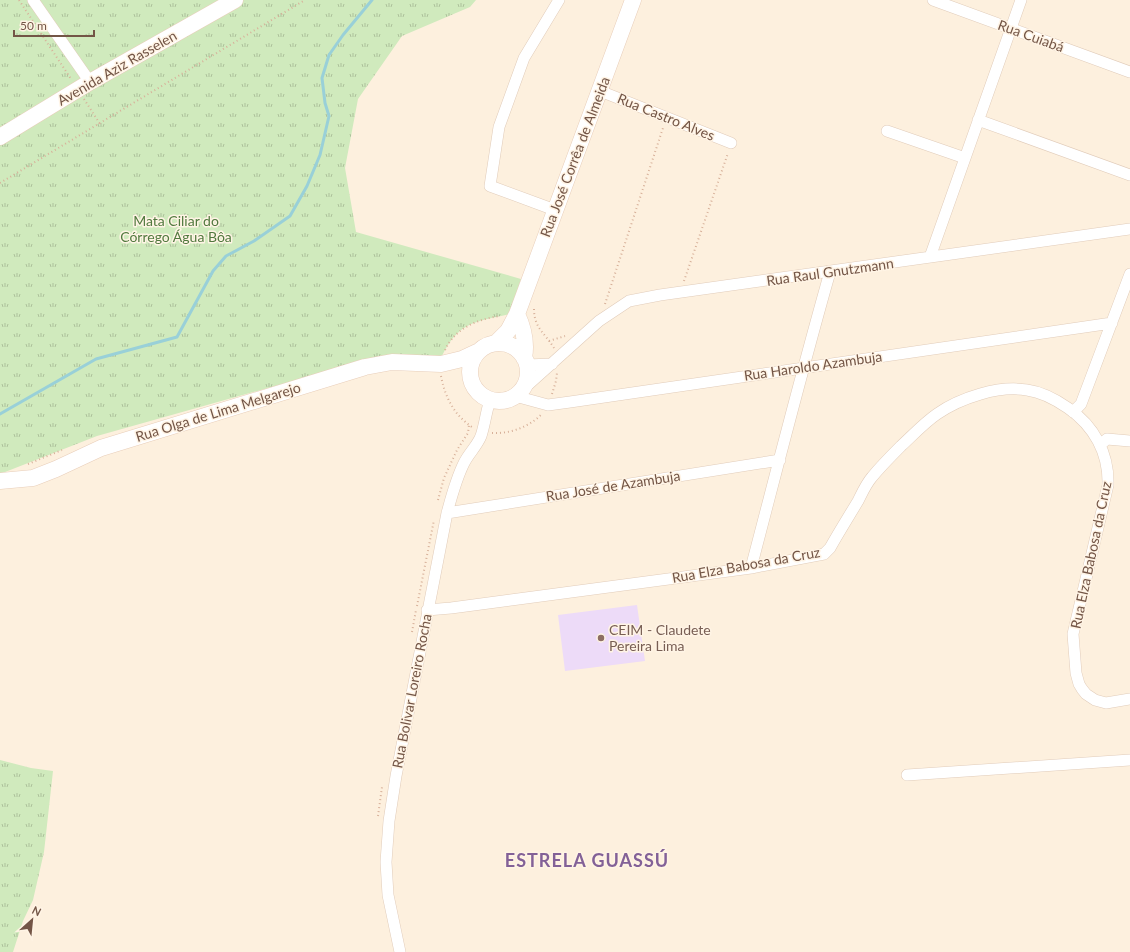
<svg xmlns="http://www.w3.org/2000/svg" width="1130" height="952" viewBox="0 0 1130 952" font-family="Lato,sans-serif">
	<defs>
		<pattern id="park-tufts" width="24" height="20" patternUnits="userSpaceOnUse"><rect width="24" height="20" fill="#d0eabd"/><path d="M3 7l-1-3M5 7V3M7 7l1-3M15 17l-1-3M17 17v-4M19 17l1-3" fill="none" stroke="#adc09b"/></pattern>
	</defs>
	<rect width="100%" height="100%" fill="#fdf0de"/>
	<path fill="#eddbf8" d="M637 605 645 661 565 671 558 615Z"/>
	<path fill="url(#park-tufts)" d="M0 0H476L470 7 402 36 358 99 345 168 356 232 521 279 510 314C474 322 458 322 441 358L325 372 97 436 0 474Z
		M0 760 31 768 53 771 44 852 33 900 23 921 13 952H0Z"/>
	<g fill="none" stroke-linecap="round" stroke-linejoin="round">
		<path stroke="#99d0d8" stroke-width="3" d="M0 414 96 359 177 337 213 271 226 256 254 241 290 216 307 186 320 155 329 116 325 103 322 78 329 55 343 35 372 0"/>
		<g stroke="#e1ccba" stroke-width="12">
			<path id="street" d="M33 0 90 82
				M933 0 1130 72
				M600 91 731 143
				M978 120 1130 175
				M887 131 965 158
				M555 210 490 186 499 127 524 58 559 0
				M930 257 1021 0
				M527 365 552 364
				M520 392 599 321 629 301 660 295 1130 229
				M515 396 548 405 570 402 1112 323
				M1073 412 1081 404 1130 274
				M1100 445 1107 439 1130 441
				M447 513 780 460
				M751 568C777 469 802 370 830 272
				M427 610 451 608 751 568 824 554 830 548C839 532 849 516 858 501 862 493 866 484 872 477 881 466 891 456 901 446 913 435 924 423 937 414 960 398 999 385 1027 390 1042 392 1055 399 1068 408 1094 426 1109 453 1108 485L1073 634 1076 673 1079 684 1082 689 1086 694 1095 700 1106 703 1130 699
				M907 775 1130 760
				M400 952 388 895 386 862 389 821 396 776 447 513C452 495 456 479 464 463 469 453 477 446 481 436 485 424 486 412 490 400"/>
		</g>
		<g stroke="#e8ceba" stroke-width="17">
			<path id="secondary" d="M0 137 90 82 235 0
				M517 314C524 329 527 342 524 358
				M470 372a29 29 0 1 1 58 0a29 29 0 1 1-58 0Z
				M496 343 508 331 517 314 633 0
				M0 481 33 478 56 469 101 448 365 367 392 362 441 364 462 359 477 352"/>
		</g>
		<path stroke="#d7b099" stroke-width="2" stroke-dasharray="1 3" stroke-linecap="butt" d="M19 0 71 79
			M84 99 100 124
			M0 183 305 0
			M684 281 728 153
			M605 304 663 128
			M534 309C534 328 545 333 554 348
			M549 341 565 336
			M445 350C455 328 478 319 500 316
			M441 376C445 397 454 415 472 427
			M552 394 556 381 557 373
			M492 433C510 434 529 427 542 414
			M28 464 62 450
			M438 500 444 478 457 450 468 433 469 425
			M417 606 434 520
			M412 632 416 610
			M378 816 382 787"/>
		<use href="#street" stroke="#fff" stroke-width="11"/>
		<use href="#secondary" stroke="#fff" stroke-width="16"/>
	</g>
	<circle fill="#8d6e63" stroke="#fff4e5" stroke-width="1.5" cx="601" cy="638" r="4"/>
	<g text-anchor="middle" stroke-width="3" stroke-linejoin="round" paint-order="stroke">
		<g font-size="14" fill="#735546" stroke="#fff4e5">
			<text transform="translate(1031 36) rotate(20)" y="5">Rua Cuiabá</text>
			<text transform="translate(117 68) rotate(-30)" y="5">Avenida Aziz Rasselen</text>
			<text transform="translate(666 117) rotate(22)" y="5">Rua Castro Alves</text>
			<text transform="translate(575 157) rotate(-69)" y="5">Rua José Corrêa de Almeida</text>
			<text transform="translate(830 272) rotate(-8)" y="5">Rua Raul Gnutzmann</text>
			<text transform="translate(813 366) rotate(-8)" y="5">Rua Haroldo Azambuja</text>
			<text transform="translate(218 412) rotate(-17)" y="5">Rua Olga de Lima Melgarejo</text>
			<text transform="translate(613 486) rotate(-9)" y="5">Rua José de Azambuja</text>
			<text transform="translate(1091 555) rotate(-78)" y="5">Rua Elza Babosa da Cruz</text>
			<text transform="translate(746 565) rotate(-10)" y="5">Rua Elza Babosa da Cruz</text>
			<text transform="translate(412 691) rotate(-79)" y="5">Rua Bolivar Loreiro Rocha</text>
		</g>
		<g font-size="14" fill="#51793e" stroke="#fff4e5">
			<text x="176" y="226">Mata Ciliar do<tspan x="176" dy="16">Córrego Água Bôa</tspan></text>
		</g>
		<g font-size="14" fill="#785e54" stroke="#fff4e5" text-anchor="start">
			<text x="609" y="635">CEIM - Claudete<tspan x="609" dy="16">Pereira Lima</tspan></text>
		</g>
		<g font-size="18" font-weight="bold" letter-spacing="1" fill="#836197" stroke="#fff4e5">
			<text x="587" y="867">ESTRELA GUASSÚ</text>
		</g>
	</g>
	<g transform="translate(32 920) rotate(27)" stroke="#fff4e5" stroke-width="3" paint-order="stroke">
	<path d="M0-3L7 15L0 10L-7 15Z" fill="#735546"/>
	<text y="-6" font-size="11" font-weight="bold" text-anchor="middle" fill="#735546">N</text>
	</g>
	<path d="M14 30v6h80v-6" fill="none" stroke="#735546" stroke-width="2"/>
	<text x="20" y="30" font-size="12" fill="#735546" stroke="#fff4e5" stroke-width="3" paint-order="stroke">50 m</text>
</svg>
